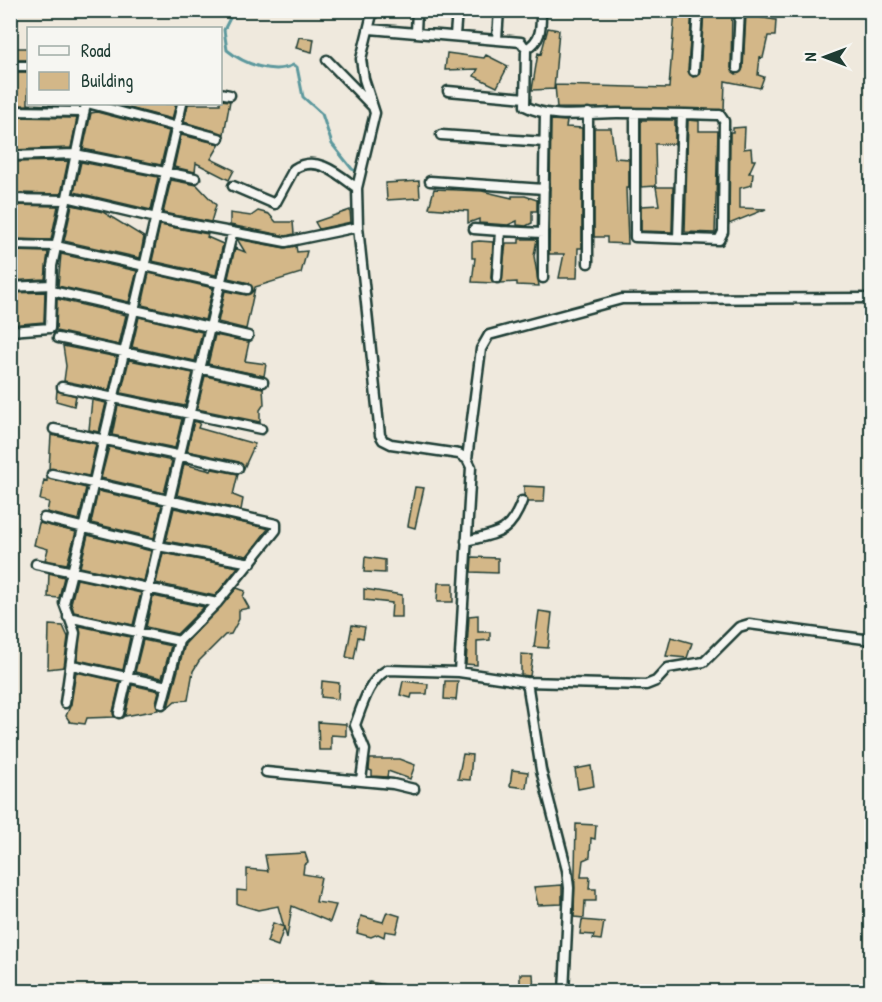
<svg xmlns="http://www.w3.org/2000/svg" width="882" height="1002" viewBox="0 0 882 1002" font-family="'Patrick Hand',sans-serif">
	<rect width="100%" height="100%" fill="#efe9dd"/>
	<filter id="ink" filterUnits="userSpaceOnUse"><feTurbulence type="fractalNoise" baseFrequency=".0167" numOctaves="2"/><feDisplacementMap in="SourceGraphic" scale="12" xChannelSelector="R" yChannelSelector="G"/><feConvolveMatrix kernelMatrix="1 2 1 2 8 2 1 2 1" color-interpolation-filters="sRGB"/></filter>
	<g filter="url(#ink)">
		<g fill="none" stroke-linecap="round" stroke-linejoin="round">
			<path stroke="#5c989d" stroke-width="3" d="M234 10 224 30 227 50C244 64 273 75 293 65L297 67 303 97 322 114 332 144 352 169 358 172"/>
		</g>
		<path fill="#d3b788" stroke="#1f3d34" stroke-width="1.5" d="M675 10H692L688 71 693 77 700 71 704 10H732L731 68 736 74 743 68 746 15 776 20 775 36H768L763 58 760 57 758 75 764 77 760 88 725 81 724 110 557 108 555 85 669 88Z
			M548 28 559 30 554 89 532 90 538 53 541 54Z
			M299 37 314 39 312 52 296 48Z
			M10 48H28V60H10Z
			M447 53 484 58 486 55 508 66 497 87 474 76 478 69 445 70Z
			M10 72H28V104L79 106 10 105Z
			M220 100 230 101 224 134 184 122 188 104H220Z
			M114 104H176L172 119Z
			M97 112 169 131 161 165 83 149 91 113Z
			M10 117 77 118 71 148 10 150Z
			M551 120 567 121 566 127 582 128V248H578L577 278H559L564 254H549Z
			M641 120H675V144H655L656 186 641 187Z
			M688 120 699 121V131H718L715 233 685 232Z
			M745 127 744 149 751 148 752 160H755L749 173H753L752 185 740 188V208L766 209 729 224 730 132H733V128Z
			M594 128H611L615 158 629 159V188H626L628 244 607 243V237H594Z
			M181 135 220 144 211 159 234 170 229 180 196 163 195 172 174 167Z
			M68 161 61 194 10 193V162Z
			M81 162 158 177 151 210 74 192Z
			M171 180 197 185 216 205 211 222 163 213Z
			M419 181 420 198 387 200 386 183Z
			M656 187H673L672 232 641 231V206L659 205Z
			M434 189 482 191 512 198V196H525L537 200V211H532V223L526 226 517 225V221L508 225 479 223V219L468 223V211L429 208Z
			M10 205 58 206 51 240 10 239Z
			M72 205 103 212 144 237 140 258 64 241Z
			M350 210 351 222 319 229 315 222Z
			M258 211 269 214 276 222H293L294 234 286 236 230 225V213L251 216Z
			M160 225 208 234 207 237 223 244 216 275 152 261Z
			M237 239 285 248 296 246 297 252 307 251 301 273 255 287 246 329 218 322 225 291 246 295 253 291 249 283 228 278 235 248 245 252Z
			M519 239H537L534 256 539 286 517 285V282L501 283 506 243H519Z
			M479 241 493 242 491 278 493 283 472 282 475 258H472V242Z
			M10 251 48 252 45 279 10 281Z
			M61 254 137 271 129 302 58 286Z
			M149 273 213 288 205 320 142 305Z
			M45 292 44 322 10 325V293Z
			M57 299 126 315 119 345 56 331Z
			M139 317 202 332 195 361 132 347Z
			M215 335 249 342 245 361 266 364 264 376 208 364Z
			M63 346 117 357 109 390 64 381 66 366Z
			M129 360 193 373 185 406 121 393Z
			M205 376 263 388 264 404 260 410V422L197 409Z
			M57 390 76 396 74 406 56 401Z
			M92 400 106 403 99 432 89 430Z
			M118 405 182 419 175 448 112 435Z
			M194 421 200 423 198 428 255 444 244 468 239 462 187 451Z
			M51 435 96 444 89 476 49 469Z
			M109 447 172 461 164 493 101 478Z
			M184 464 211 471 212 469 238 474 233 495 243 499 241 510 177 495Z
			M47 478 86 488 79 520 47 512 49 502 40 500 44 480 47 481Z
			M524 486 545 487 544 502H528L524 495Z
			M415 487 424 488 415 528 408 526Z
			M98 491 162 505 154 538 91 523Z
			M174 508 266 528 268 529 247 556 166 541Z
			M39 523 76 532 67 564 45 560 48 549 34 545Z
			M88 535 151 551 144 581 80 567Z
			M163 553 238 567 215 596 156 583Z
			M365 557 385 560V573L364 572Z
			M472 557 498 558V573L471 572Z
			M49 573 64 577 59 598 48 597Z
			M77 579 141 593 133 625 74 612 71 603Z
			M438 583H453V602H437Z
			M237 588 245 591 243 597 249 608 239 610V619L231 634 225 635 199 661 193 671 188 700 175 701 168 707 185 644Z
			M364 589 402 595V617H391L392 603 364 600Z
			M153 596 204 607 177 634 146 627Z
			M539 611 552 613 548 648 534 647Z
			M478 615V632H490V640L477 641V665L466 664 469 616Z
			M49 625 63 626 68 637 64 667 48 669Z
			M352 625 365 627 363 638 358 637 354 659 346 657Z
			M80 626 130 637 123 670 78 660Z
			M671 637 692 643 687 658 666 656Z
			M143 640 171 646 162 678 135 672Z
			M521 654 533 655 530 676 521 675Z
			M76 672 120 682 113 712 114 717 87 718 85 724 70 722 66 716 71 704Z
			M322 681 339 683 338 699 321 697Z
			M403 681 428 684 427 694H412L411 698 400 695Z
			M445 681H458L456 700 444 699Z
			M132 685 159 691 156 703 158 710 125 716Z
			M318 722 346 724V736L331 735V750H319Z
			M463 754 472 755 470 780 458 779Z
			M370 759H399L415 765 410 779 388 771 387 777 372 776V771L369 770Z
			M591 766 594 786 578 789 575 769Z
			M512 770 528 772 526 788 510 786Z
			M576 824 596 825 595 839 591 838 590 857 583 860 581 877H590L589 889H596V901H585L584 918 574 917Z
			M305 853 308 862 304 865 303 874 321 877 316 902 336 905 330 922 292 906 287 938 278 906 258 910 237 904V890L247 891V869L268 871 265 855Z
			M562 885V904L538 905 534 887Z
			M387 912 400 916 396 933 385 931 384 937 378 934 371 937 357 933 361 916 383 922Z
			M582 920 604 922 601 940 593 939 594 935 580 934Z
			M273 923 284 927 278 946 267 942Z
			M520 974H533L534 992H520Z
			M369 982 397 987V992H367Z"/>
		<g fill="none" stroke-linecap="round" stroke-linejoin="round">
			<g stroke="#1f3d34" stroke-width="13">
				<path id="street" d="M370 29 521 42 526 49 525 106C551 120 589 113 617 113 651 113 685 114 720 115L724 121 723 232 719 240 635 237V113
					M416 32 417 10
					M455 35 457 10
					M497 39 499 10
					M526 49C542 40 541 28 541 10
					M327 60 373 107
					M10 66H28
					M737 68 740 10
					M694 71 698 10
					M448 91 525 98
					M220 93 230 95
					M86 104 67 197 156 218 286 242 358 227 357 188 375 113 364 79 361 59 373 10
					M91 104 219 138
					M10 111 84 112
					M441 135 545 142
					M10 156 75 154 195 178
					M430 181 544 189
					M233 186 275 204 294 169C317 154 339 175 357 188
					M10 199 66 200
					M358 227 380 435 383 440 391 444 459 454 467 459 471 467 459 672 525 682 646 685 656 681 668 668 704 662 739 627 749 624 872 640
					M474 229 500 231
					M678 238 682 114
					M10 245 56 246 247 289
					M588 263V113
					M497 278 500 231 543 233 545 113
					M543 278V233
					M10 287 51 285
					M52 291 248 336
					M10 331 50 328 52 266 67 197
					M58 338 263 382
					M62 387 261 429
					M54 429 238 468
					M467 459 481 349 489 335 622 299 872 298
					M52 474 276 524V530L217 603 179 641 162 704
					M44 518 158 546 251 563
					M466 541C498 533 510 534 522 501
					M36 564 217 603
					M68 617 179 641
					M72 665 167 686
					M525 682 528 688 541 770 567 870 569 888 564 992
					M65 703 75 633 64 603 83 529 182 104
					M119 713 232 234
					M266 772 393 784 414 789
					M361 780 365 750 355 725C362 706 369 680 387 670L459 672"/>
			</g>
			<use href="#street" stroke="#f6f6f2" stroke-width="8"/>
		</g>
	</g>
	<rect width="882" height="1002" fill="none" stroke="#f6f6f2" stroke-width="36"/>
	<rect x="18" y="18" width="846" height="966" fill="none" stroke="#1f3d34" stroke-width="2" filter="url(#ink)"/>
	<rect x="27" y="27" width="195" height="78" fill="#f6f6f2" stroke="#a0aca6" stroke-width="1.5"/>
	<rect x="39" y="46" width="30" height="9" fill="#f6f6f2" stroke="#a0aca6" stroke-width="1.5"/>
	<text x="81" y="57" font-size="18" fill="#1f3d34">Road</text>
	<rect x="39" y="72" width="30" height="18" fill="#d3b788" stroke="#a0aca6" stroke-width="1.5"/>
	<text x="81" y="87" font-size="18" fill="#1f3d34">Building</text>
	<g transform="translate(825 57) rotate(270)" stroke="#f6f6f2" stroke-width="4.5" paint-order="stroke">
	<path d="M0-4.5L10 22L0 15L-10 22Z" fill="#1f3d34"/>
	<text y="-9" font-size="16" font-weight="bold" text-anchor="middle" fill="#1f3d34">N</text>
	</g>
</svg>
